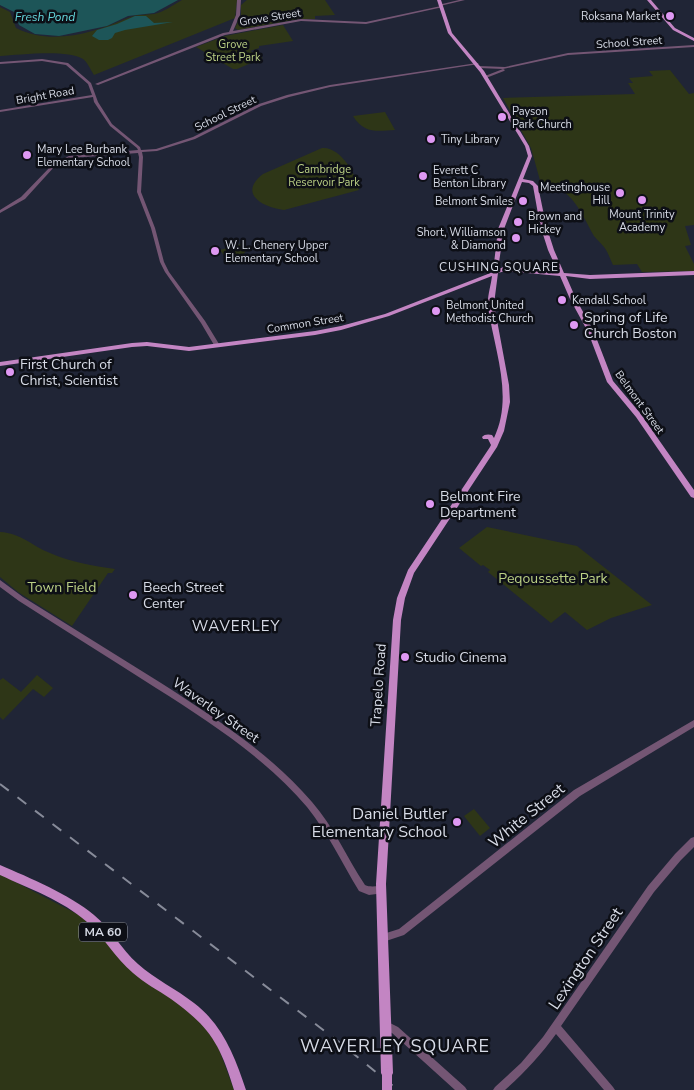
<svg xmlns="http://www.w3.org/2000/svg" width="694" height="1090" viewBox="0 0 694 1090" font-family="'Nunito Sans',sans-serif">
	<rect width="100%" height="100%" fill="#202536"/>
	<path fill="#2e3617" d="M182 0H237L235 18 94 75C90 69 88 63 83 59 67 49 19 55 0 56V7L10 12 16 28C52 46 93 33 128 18 137 14 145 15 154 14 164 12 173 5 182 0Z
		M247 0H325L335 15 315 16V19H298L238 30 235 28 241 15V5Z
		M283 25 293 41 259 46V48L250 51 263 58 237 69H233L196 47 225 36Z
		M670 70 689 94 694 93V225L685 226 691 245 685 246 694 264V271L642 272 637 264 613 265C610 259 608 252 604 247 601 243 597 240 594 236 581 213 572 186 541 184L531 148 503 98 635 94 628 83H633L629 78 653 76 649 71Z
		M385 112 395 130C377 131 364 134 353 116Z
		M322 148C340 146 357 175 359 190L284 210C264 208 237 194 263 174Z
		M241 244 246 251 239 259 229 262 220 250Z
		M487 527 577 546 652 605 611 618 587 630 565 612 551 623 488 572 490 570 483 565 481 566 459 548Z
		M0 532C21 533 32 546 50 553 71 562 93 566 115 569L112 573H108L72 626 18 592 0 577Z
		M37 675 53 688 44 697 33 689 3 720 0 717V680L3 678 21 692Z
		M474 809 490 828 480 836 464 816Z
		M0 874 79 915 96 930 129 969 175 1000 201 1022 217 1044 234 1090H0Z"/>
	<path fill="#1d5558" d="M0 0H178L154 13 128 16 107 26 59 36 35 34 19 25 14 12 0 5Z
		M135 16H146L154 23 173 22 125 30 115 33 112 38 108 40H99L92 36 97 30 117 24Z"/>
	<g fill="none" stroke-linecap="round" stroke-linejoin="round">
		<path fill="#745674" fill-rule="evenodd" d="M237 0H241L240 15 233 31 301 19 366 22 441 6 443 7 366 24 301 21 225 35 98 85 95 84 223 33 229 32 236 15Z
			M459 0H465L440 6 438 5Z
			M694 45V47L568 55 503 69 505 70 504 71 486 78H485V76L503 69 479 68 477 67 479 66 505 67 568 53Z
			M42 59 68 63 91 83 98 102 112 124 140 147 141 150 156 149 193 137 259 104 287 95 330 85 477 63 479 64 330 87 289 97 261 106 195 139 157 151 142 152 143 157 141 192 155 228 164 262 169 272 205 321 219 344 216 346 214 345 201 323 165 272 160 262 151 228 137 192 139 157 138 153 71 158 55 166 25 199 0 213V210L21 197 53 164 69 156 138 150 137 148 110 126 94 102 93 97 0 112V110L92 95 88 84 66 65 42 61 0 64V62Z
			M0 580 23 597C69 626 115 654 161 683 215 718 270 753 312 802 334 827 347 858 365 885 371 888 378 885 384 887L385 890 384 893 369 895 359 891C342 863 328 833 307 807 265 758 210 722 156 688 111 659 64 630 19 601L0 587Z
			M694 720V727L580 796 404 935 383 942 380 941 379 938 380 935 399 929 574 790Z
			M694 837V847L681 860 654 892 561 1026 613 1087 615 1090H604L556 1034C541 1055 524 1073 505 1090H493L495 1087 521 1063 543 1037 648 886 675 854 691 838Z
			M386 1021 398 1027 465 1087 467 1090H455L392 1033 383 1028 382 1025 383 1022Z"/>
		<path fill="#c385c3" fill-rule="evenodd" d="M437 0H441L452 33 484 71 529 146 532 156 523 179 533 181 538 186 546 225 554 250 564 273 590 275 694 271V275L590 279 566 276 576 299 594 332 613 381 640 413 694 490V498L691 497 636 417 607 382 588 332 570 299 560 276 505 271 498 273 494 304 509 385 510 402 504 431 497 447 414 573 405 598 401 620 386 884 393 1073 391 1077 387 1079 383 1077 381 1073 376 884 393 620 397 598 408 570 490 447 491 445 488 439H483L482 437C484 434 489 434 492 435L494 438C514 396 494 350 488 306 487 297 491 285 492 276L389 316 341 330 315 335 189 351 147 346 132 347 0 366V362L132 343 147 342 189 347 315 331 341 326 385 314 493 272 498 229 528 156 525 146 480 72 448 33ZM522 182 529 183 533 186 540 225 548 250 558 272 504 267 498 269 504 229Z
			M647 0H651L675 28 694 38V41L673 30Z
			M0 865C30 878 69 894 94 915 111 929 121 949 138 964 155 979 176 989 194 1003 223 1025 235 1057 246 1090H234C220 1044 210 1027 171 999 158 990 144 983 133 973 115 958 104 937 87 922 62 900 30 889 0 875Z"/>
		<path stroke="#878b99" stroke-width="2" stroke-dasharray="11 11" stroke-linecap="butt" d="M0 784 339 1042 398 1090"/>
		<path stroke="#c385c3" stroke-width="10" d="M387 1073V1090"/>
	</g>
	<g fill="#de98f2" stroke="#0d0f16" stroke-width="2">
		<circle cx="670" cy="16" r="5"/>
		<circle cx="502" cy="117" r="5"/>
		<circle cx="431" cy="139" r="5"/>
		<circle cx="27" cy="155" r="5"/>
		<circle cx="423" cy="176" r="5"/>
		<circle cx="620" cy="193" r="5"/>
		<circle cx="642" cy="200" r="5"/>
		<circle cx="523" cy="201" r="5"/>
		<circle cx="518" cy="222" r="5"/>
		<circle cx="516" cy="238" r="5"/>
		<circle cx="215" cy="251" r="5"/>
		<circle cx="562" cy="300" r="5"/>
		<circle cx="436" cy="311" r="5"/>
		<circle cx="574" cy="325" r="5"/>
		<circle cx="10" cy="372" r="5"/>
		<circle cx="430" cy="504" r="5"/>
		<circle cx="133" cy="595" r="5"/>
		<circle cx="405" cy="657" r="5"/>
		<circle cx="457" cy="822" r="5"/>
	</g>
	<g text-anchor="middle" stroke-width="5" stroke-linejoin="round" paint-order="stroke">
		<g font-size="11" fill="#d7dbe6" stroke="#0d0f16" text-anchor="start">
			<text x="660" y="20" text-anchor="end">Roksana Market</text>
			<text x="512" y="115">Payson<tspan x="512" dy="13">Park Church</tspan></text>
			<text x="441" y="143">Tiny Library</text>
			<text x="37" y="153">Mary Lee Burbank<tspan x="37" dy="13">Elementary School</tspan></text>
			<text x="433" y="174">Everett C<tspan x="433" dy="13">Benton Library</tspan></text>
			<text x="610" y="191" text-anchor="end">Meetinghouse<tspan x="610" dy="13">Hill</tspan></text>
			<text x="513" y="205" text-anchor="end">Belmont Smiles</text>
			<text x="642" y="218" text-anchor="middle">Mount Trinity<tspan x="642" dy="13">Academy</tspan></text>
			<text x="528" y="220">Brown and<tspan x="528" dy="13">Hickey</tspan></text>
			<text x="506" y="236" text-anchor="end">Short, Williamson<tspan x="506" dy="13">&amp; Diamond</tspan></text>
			<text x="225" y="249">W. L. Chenery Upper<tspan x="225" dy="13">Elementary School</tspan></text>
			<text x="572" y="304">Kendall School</text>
			<text x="446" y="309">Belmont United<tspan x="446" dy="13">Methodist Church</tspan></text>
		</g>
		<g font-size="11" fill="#d7dbe6" stroke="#0d0f16">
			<text transform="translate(270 17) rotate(-9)" y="4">Grove Street</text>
			<text transform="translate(629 42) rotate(-4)" y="4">School Street</text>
			<text transform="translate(45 95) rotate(-10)" y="4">Bright Road</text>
			<text transform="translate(225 113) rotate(-26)" y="4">School Street</text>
			<text transform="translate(305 323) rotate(-9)" y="4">Common Street</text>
			<text transform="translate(640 402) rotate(54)" y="4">Belmont Street</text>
		</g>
		<g font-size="11" fill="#bacf84" stroke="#0d0f16">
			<text x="233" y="48">Grove<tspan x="233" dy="13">Street Park</tspan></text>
			<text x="324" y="173">Cambridge<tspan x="324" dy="13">Reservoir Park</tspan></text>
		</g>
		<g font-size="12" font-style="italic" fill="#64d4d9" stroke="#0d0f16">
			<text x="45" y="21">Fresh Pond</text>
		</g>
		<g font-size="12" letter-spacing="1" fill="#d7dbe6" stroke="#0d0f16">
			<text x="499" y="271">CUSHING SQUARE</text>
		</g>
		<rect fill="#0d0f16" stroke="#9a9ea8" stroke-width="1" x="79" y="922.5" width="48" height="19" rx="4"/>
		<g font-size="12" font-weight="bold" fill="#d7dbe6">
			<text x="103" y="936">MA 60</text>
		</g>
		<g font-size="14" fill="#d7dbe6" stroke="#0d0f16" text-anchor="start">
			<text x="584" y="322">Spring of Life<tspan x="584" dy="16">Church Boston</tspan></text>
			<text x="20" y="369">First Church of<tspan x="20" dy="16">Christ, Scientist</tspan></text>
			<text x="440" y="501">Belmont Fire<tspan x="440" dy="16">Department</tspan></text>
			<text x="143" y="592">Beech Street<tspan x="143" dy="16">Center</tspan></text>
			<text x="415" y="662">Studio Cinema</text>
		</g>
		<g font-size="14" fill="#bacf84" stroke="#0d0f16">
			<text x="553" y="583">Peqoussette Park</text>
			<text x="62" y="592">Town Field</text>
		</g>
		<g font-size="14" fill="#d7dbe6" stroke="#0d0f16">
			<text transform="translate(378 685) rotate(-86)" y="5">Trapelo Road</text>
			<text transform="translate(216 710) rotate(35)" y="5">Waverley Street</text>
		</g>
		<g font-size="15" letter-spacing="1" fill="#d7dbe6" stroke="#0d0f16">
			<text x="236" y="631">WAVERLEY</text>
		</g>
		<g font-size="16" fill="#d7dbe6" stroke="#0d0f16" text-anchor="end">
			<text x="447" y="819">Daniel Butler<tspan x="447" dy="18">Elementary School</tspan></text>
		</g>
		<g font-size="16" fill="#d7dbe6" stroke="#0d0f16">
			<text transform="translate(526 815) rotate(-39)" y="6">White Street</text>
			<text transform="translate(585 958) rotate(-56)" y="6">Lexington Street</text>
		</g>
		<g font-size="18" letter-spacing="1" fill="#d7dbe6" stroke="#0d0f16">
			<text x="395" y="1052">WAVERLEY SQUARE</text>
		</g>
	</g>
</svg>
